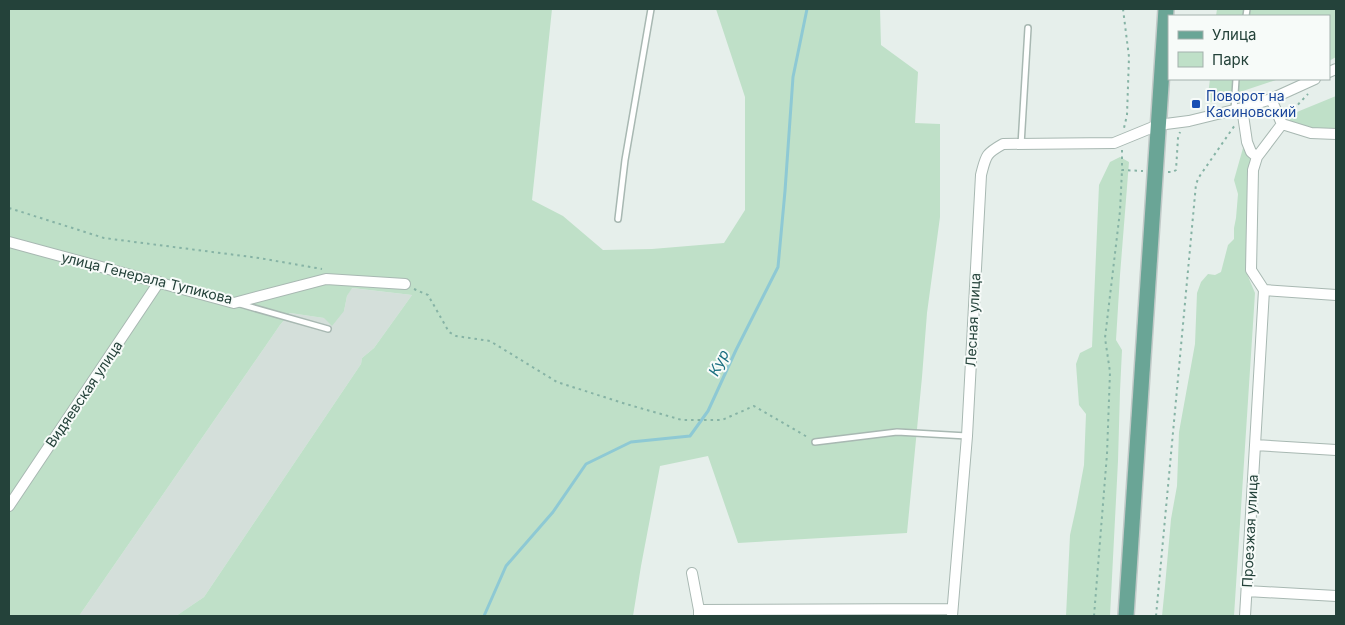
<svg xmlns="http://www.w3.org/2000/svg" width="1345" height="625" viewBox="0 0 1345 625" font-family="Inter,sans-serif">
	<rect width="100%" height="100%" fill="#e6efeb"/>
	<path fill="#d4dfda" d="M351 288 412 295 374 348 362 358 361 364 204 597 176 616H79L280 325 290 313 324 318 344 311 347 296Z"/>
	<path fill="#bfe0c8" d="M9 9H552L532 200 563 216 603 250 652 249 724 243 745 210V97L716 9H880L881 45 918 72 915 123 940 124V217L927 313 922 377 907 533 738 543 708 456 660 466 641 566 633 616H176L204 597 361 364 362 358 374 348 412 295 352 288 347 296 344 311 332 326 324 318 290 313 280 325 79 616H9Z
		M1217 9H1336V57L1329 61V16H1216Z
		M1210 79H1279L1207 103Z
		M1336 96V133L1287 128 1292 114Z
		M1243 148 1255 160 1247 274 1255 293 1234 616H1162L1165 586 1171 519 1177 486 1179 432 1195 344 1197 293 1201 282 1208 274 1215 275 1221 272 1228 245 1234 239V228L1236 218 1238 194 1234 180Z
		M1120 157 1129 162 1120 275 1116 340 1122 350 1120 391 1118 461 1110 616H1066L1070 535 1076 508 1084 465 1086 414 1079 405 1076 364 1080 353 1092 347 1099 185 1110 162Z"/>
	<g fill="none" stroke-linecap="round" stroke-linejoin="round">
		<path stroke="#8ec9d4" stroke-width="3" d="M484 616 506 566 553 512 586 464 631 442 690 436 708 411 736 350 778 267 785 191 793 77 807 9"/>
		<g stroke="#a8b8b2" stroke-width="8">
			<path id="service" d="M1246 16 1247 9
				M1234 110 1236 79
				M1021 145 1028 28
				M618 219 625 160 651 9
				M240 304 328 329
				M815 442 897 432 967 436"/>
		</g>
		<g stroke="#a8b8b2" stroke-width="12">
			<path id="minor" d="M1329 72 1336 69
				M1271 99 1282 124 1257 157 1253 170 1251 270 1264 290 1336 295
				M1242 108 1247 142 1251 152 1257 157
				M1282 124 1311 133 1336 134
				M9 242 234 303 326 279 405 284
				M1264 290 1255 445 1336 450
				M9 506 159 282
				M692 573 699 610V615
				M1247 591 1336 596
				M699 610 952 609
				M952 616 967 436 981 175C986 156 985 154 1003 144L1114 143 1158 125 1189 121 1242 108 1271 99 1315 79
				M1245 616 1255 445"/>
		</g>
		<g stroke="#c2cac8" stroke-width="18">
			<path id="primary" d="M1126 616 1166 9"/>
		</g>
		<path stroke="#86b3a5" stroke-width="2" stroke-dasharray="2.5 4" stroke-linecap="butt" d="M1123 9 1129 57 1127 115 1124 128
			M1289 114 1308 94
			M1122 150V170L1143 171
			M1168 172H1173L1176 170 1178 138 1180 132
			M9 208 104 238 259 258 322 269
			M414 289 428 295 449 332 456 336 490 341 557 382 626 404 682 420H722L754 406 809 438
			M1094 616 1107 454 1110 372 1105 338 1120 211 1122 170
			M1156 616 1196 184 1199 177 1235 125"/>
		<use href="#service" stroke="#fff" stroke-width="5"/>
		<use href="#minor" stroke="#fff" stroke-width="10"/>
		<use href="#primary" stroke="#6aa596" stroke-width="15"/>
	</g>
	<rect fill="#1a4fb4" stroke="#f7fbf9" stroke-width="2" x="1191" y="99" width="10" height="10" rx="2.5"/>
	<g text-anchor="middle" stroke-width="4" stroke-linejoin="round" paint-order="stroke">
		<g font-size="14" fill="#164399" stroke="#f7fbf9" text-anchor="start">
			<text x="1206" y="101">Поворот на<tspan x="1206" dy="16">Касиновский</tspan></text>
		</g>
		<g font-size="14" fill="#24423a" stroke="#f7fbf9">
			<text transform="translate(147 278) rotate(14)" y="5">улица Генерала Тупикова</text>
			<text transform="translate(973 320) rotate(-87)" y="5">Лесная улица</text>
			<text transform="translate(84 394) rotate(-56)" y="5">Видяевская улица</text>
			<text transform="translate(1250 531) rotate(-87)" y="5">Проезжая улица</text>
		</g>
		<g font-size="15" font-style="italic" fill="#1c6f80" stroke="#f7fbf9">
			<text transform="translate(719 363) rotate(-64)" y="5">Кур</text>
		</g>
	</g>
	<rect width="1345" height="625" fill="none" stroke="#24423a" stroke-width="20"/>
	<rect x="1168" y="15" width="162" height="65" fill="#f7fbf9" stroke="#a3b1ad"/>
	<rect x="1178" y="31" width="25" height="8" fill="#6aa596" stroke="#a3b1ad"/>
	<text x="1212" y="40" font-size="15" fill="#24423a">Улица</text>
	<rect x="1178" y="52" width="25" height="15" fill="#bfe0c8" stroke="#a3b1ad"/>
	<text x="1212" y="65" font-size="15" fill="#24423a">Парк</text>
</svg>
